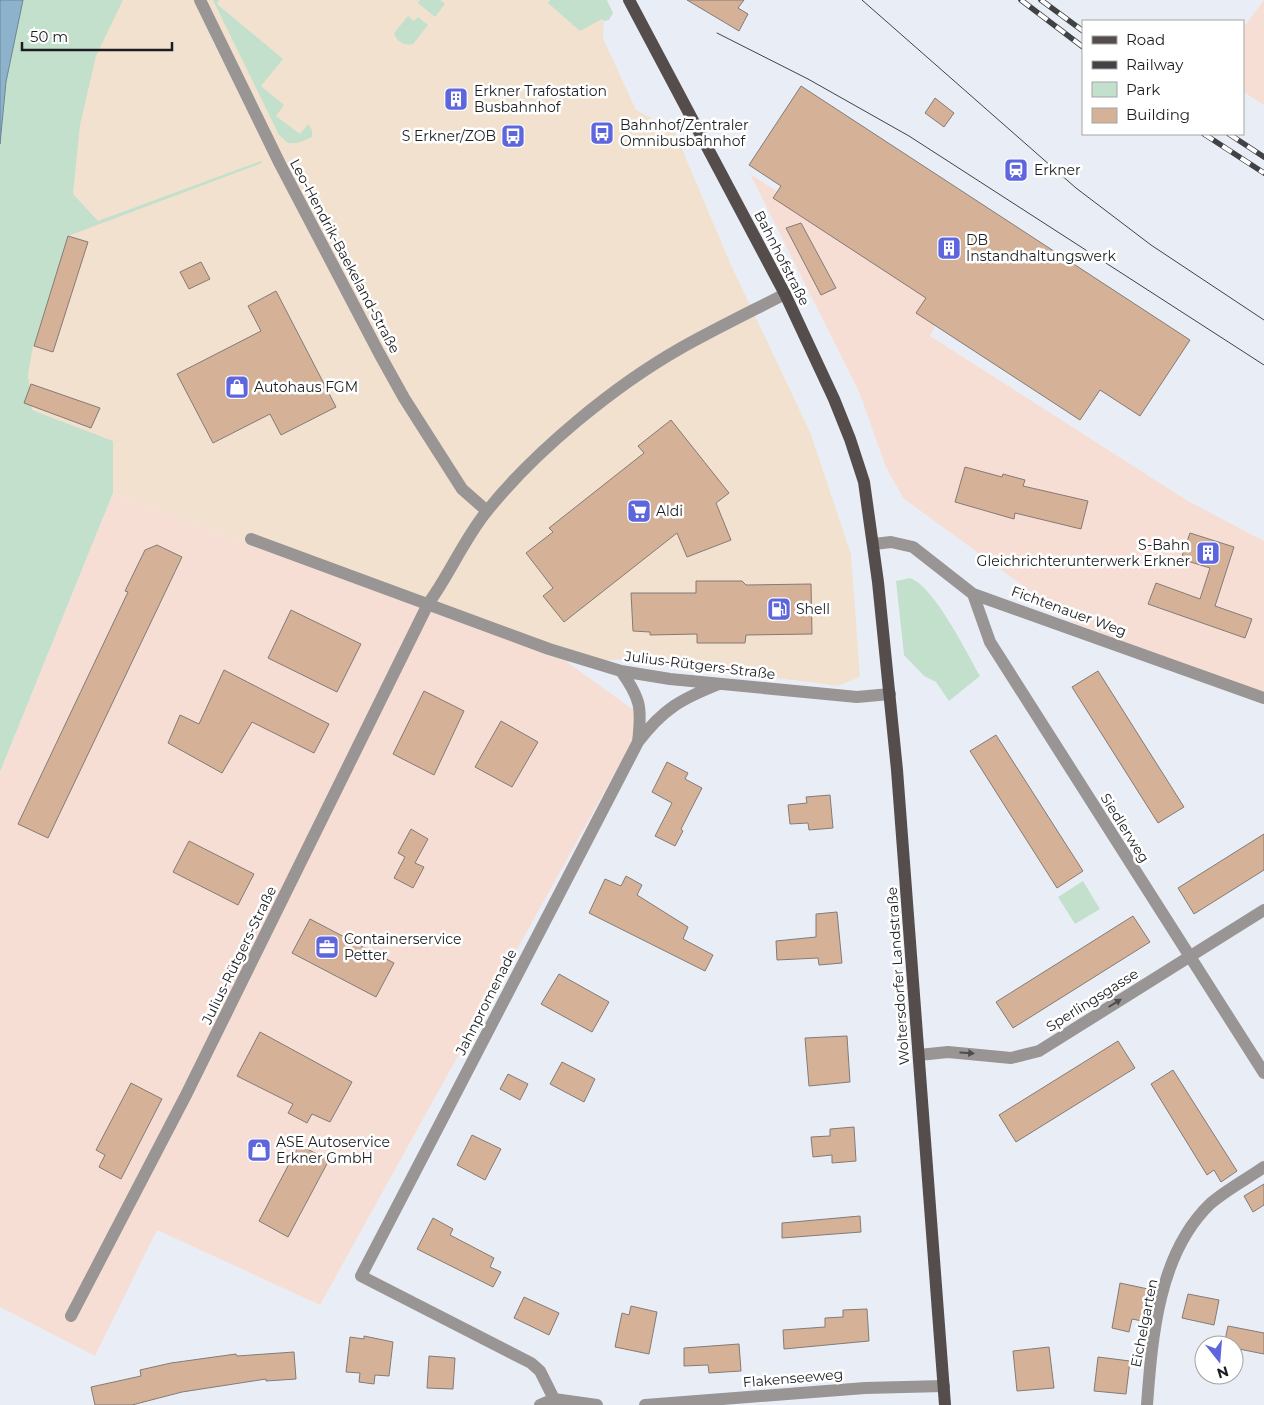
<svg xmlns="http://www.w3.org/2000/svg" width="1264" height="1405" viewBox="0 0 1264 1405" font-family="Montserrat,sans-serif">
	<rect width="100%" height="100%" fill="#e9eef6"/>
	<path fill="#f2e1cf" d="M23 0H591L604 21 603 38 636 110 674 130 730 263 810 432 851 554 860 677 838 686 632 659 567 662 113 493 97 458 27 426 0 144Z"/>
	<path fill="#f7ded5" d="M1264 0V105L1243 92V28Z
		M750 174 949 301 930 336 1188 501 1264 541V694L1074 623 903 498 885 465 860 394Z
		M113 493 567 662 639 714 633 740 320 1305 157 1230 95 1356 0 1307V772Z"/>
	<path fill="#c3e0cd" d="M23 0H123L96 56 80 125 73 194 98 221 261 161 262 163 68 236 33 347 28 374 32 410 113 441V493L0 772V144L6 82Z
		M213 0H219L217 4 283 59 261 86 284 105 276 116 300 134 308 124 312 130V137L298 143H288L279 135Z
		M420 0H440L445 4 435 17 418 3Z
		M550 0H607L613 13 609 20 604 21 602 19 580 31 548 3Z
		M408 16 414 21 418 17 428 25 413 44C404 46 397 42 394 33Z
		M910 578C934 586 967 653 980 676L949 701 936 682 924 676 904 655 896 581Z
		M1083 881 1100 909 1075 924 1058 897Z"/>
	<path fill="#8db2cb" stroke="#6b8598" d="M0 0H23L6 82 0 144Z"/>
	<path fill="#d5b198" stroke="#837b76" d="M687 0H744L738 8 748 14 739 31Z
		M801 86 1190 340 1140 416 1100 390 1080 420 916 313 926 298 773 198 781 186 749 165Z
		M935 98 954 113 944 127 925 113Z
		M801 223 836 288 821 295 786 228Z
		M68 236 88 242 53 352 34 346Z
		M201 262 210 279 189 289 180 272Z
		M276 291 336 407 281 435 270 414 213 443 177 374 261 331 248 306Z
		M31 384 100 408 91 428 24 403Z
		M671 420 729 493 716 503 731 540 687 557 677 533 564 622 543 596 553 588 526 553 553 532 549 528 644 453 638 446Z
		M965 467 1002 477 1003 474 1025 480 1023 486 1088 501 1081 529 1015 513 1014 519 955 502Z
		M1190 533 1234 547 1215 606 1252 619 1245 638 1148 604 1156 583 1200 599 1210 568 1181 559Z
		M157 545 182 557 48 838 18 824 128 592 125 591 145 550Z
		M696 581H742L746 585 811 584 812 634 746 635 745 643H697V634L650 635V632L633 631 631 593H696Z
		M291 610 361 644 337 692 268 658Z
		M224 670 329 724 314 753 252 722 222 773 168 743 180 715 199 724Z
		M1098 671 1184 807 1158 823 1072 687Z
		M424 691 464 711 434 775 393 754Z
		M501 721 538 742 512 787 475 767Z
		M996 735 1083 871 1057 888 970 751Z
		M667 762 688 773 685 779 702 788 681 829 683 831 675 846 655 836 672 803 652 792Z
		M830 795 833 828 809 830 808 823 790 824 788 805 807 803 806 797Z
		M411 829 428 839 415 863 424 867 413 888 394 878 405 857 398 853Z
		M1264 834V870L1194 914 1178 888Z
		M189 841 254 874 238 905 173 872Z
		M626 876 642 885 637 895 688 927 683 939 713 955 705 971 589 913 605 879 621 886Z
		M837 912 842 963 819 965 818 958 777 960 776 941 816 937V914Z
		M1133 916 1150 942 1013 1028 996 1002Z
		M310 919 394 963 376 997 292 953Z
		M559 974 609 1002 592 1032 541 1004Z
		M260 1032 352 1082 330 1122 312 1114 307 1123 288 1113 293 1104 237 1076Z
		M847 1036 850 1082 809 1086 805 1038Z
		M1118 1041 1135 1068 1016 1142 999 1115Z
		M562 1062 595 1079 584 1102 550 1084Z
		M1173 1070 1237 1171 1221 1182 1214 1170 1207 1175 1151 1084Z
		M508 1074 528 1084 520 1100 500 1089Z
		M131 1083 162 1099 121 1179 99 1167 105 1155 96 1150Z
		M854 1127 856 1161 832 1163V1155L813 1157 811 1137 830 1136V1129Z
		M472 1135 501 1149 485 1180 457 1165Z
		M299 1145 329 1160 288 1237 259 1221Z
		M1264 1184V1205L1253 1212 1244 1196Z
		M860 1216 861 1232 782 1238V1223Z
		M433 1218 453 1229 450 1235 494 1258 490 1267 501 1272 493 1287 417 1249Z
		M1120 1283 1148 1289 1142 1321 1132 1319 1129 1332 1112 1328Z
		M1188 1294 1219 1300 1214 1325 1182 1318Z
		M524 1297 559 1313 549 1335 514 1318Z
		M631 1306 657 1312 649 1354 615 1347 622 1313 629 1315Z
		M867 1309 869 1341 784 1349 783 1330 825 1327V1318L843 1317V1310Z
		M1228 1326 1264 1333V1354L1234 1348V1345H1224Z
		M364 1336 393 1342 389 1376 375 1375 374 1384 359 1382 360 1373 346 1372 350 1337 364 1339Z
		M739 1344 741 1371 709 1373 708 1365 684 1366V1348Z
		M1049 1347 1054 1388 1017 1391 1013 1351Z
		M294 1352 296 1379 266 1381V1379L182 1392 132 1405H95L91 1387 141 1376 140 1370 171 1363 236 1354 237 1356Z
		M429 1356 455 1358 453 1389 427 1388Z
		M1098 1357 1130 1361 1126 1394 1094 1391Z"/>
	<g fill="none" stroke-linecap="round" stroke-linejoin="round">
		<path stroke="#999594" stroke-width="12" d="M200 0 280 164 379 353 404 398 462 489 487 511
			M251 539 549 649 621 671 670 679 857 697 890 694
			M874 544 891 542 913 547 973 594 1264 698
			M973 594 990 642 1264 1073
			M621 671C641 699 642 708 638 742
			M919 1055 948 1052 1011 1058 1039 1051 1264 910
			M71 1316 186 1095 428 604C450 574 464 539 487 511 535 451 614 386 681 348 715 329 750 312 785 294
			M554 1399 540 1371 531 1363 361 1276 638 742C663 709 681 699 719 684
			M540 1405 554 1399 597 1405
			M645 1405 865 1388 944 1386
			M1147 1405C1152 1338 1158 1254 1210 1204 1226 1190 1247 1179 1264 1167"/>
		<path stroke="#554d4c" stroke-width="12" d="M629 0 785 294 834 399 850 439 864 482 878 582 897 770 945 1405"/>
		<path stroke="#404246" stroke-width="1" d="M862 0 1076 188 1151 245 1264 320
			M717 33 808 79 909 136 1264 365"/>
		<g stroke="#404246" stroke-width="5.5">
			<path id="rail" d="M1021 0 1083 47
				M1041 0 1083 31
				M1204 134 1264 173
				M1229 134 1264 157"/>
		</g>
		<use href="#rail" stroke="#fff" stroke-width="4" stroke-dasharray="11" stroke-linecap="butt"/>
	</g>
	<defs><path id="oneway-solid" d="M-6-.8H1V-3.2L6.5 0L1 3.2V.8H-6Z" transform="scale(1.25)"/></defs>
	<g fill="#4d4d4e">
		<use href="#oneway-solid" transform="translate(1115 1003) rotate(-32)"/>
		<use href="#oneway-solid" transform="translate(967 1053) rotate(4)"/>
	</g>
	<defs>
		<g id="building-square" transform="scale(1.25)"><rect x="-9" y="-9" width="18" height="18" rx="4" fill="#5d66dd" stroke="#fff"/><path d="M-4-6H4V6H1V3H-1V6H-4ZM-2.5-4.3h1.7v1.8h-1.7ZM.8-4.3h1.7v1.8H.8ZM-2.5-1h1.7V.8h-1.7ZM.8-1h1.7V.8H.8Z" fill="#fff"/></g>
		<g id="bus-square" transform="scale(1.25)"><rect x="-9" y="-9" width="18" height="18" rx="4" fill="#5d66dd" stroke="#fff"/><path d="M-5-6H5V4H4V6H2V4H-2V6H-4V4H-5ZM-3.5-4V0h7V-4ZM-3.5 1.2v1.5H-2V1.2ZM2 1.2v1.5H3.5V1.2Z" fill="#fff"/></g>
		<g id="station-square" transform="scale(1.25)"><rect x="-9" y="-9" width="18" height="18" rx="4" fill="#5d66dd" stroke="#fff"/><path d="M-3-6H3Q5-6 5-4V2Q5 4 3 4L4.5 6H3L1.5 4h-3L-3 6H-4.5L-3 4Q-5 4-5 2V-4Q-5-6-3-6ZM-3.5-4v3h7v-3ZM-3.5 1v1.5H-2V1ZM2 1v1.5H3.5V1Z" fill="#fff"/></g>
		<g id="shop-square" transform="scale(1.25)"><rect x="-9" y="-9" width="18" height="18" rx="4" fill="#5d66dd" stroke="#fff"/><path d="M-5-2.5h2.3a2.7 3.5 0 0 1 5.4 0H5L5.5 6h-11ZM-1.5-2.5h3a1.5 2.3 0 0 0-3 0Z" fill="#fff"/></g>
		<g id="supermarket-square" transform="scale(1.25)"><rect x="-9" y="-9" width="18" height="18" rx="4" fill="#5d66dd" stroke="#fff"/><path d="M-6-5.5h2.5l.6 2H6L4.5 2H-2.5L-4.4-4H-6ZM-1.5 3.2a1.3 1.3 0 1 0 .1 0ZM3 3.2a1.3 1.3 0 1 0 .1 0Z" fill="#fff"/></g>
		<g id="fuel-square" transform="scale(1.25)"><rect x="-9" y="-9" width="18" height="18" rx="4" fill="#5d66dd" stroke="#fff"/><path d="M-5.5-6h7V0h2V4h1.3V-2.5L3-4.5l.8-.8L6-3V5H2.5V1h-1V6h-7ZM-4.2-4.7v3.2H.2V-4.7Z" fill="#fff"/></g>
		<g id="office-square" transform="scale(1.25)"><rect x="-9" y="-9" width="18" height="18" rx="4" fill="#5d66dd" stroke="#fff"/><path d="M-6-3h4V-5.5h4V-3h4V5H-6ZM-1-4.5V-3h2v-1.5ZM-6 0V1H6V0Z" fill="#fff"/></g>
	</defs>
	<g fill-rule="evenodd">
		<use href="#building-square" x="456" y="99"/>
		<use href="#bus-square" x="602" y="133"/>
		<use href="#bus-square" x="513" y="136"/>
		<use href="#station-square" x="1016" y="170"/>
		<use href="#building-square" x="949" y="248"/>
		<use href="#shop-square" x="237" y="387"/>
		<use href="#supermarket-square" x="639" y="511"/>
		<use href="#building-square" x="1208" y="553"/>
		<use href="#fuel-square" x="779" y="609"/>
		<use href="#office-square" x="327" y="947"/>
		<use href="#shop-square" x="259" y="1150"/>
	</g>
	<g text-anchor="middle" stroke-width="5" stroke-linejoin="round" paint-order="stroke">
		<g font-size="14" fill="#1b1d20" stroke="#fff" text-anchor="start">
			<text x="474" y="96">Erkner Trafostation<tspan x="474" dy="16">Busbahnhof</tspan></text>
			<text x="620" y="130">Bahnhof/Zentraler<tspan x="620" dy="16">Omnibusbahnhof</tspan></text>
			<text x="496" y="141" text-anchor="end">S Erkner/ZOB</text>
			<text x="1034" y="175">Erkner</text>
			<text x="966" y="245">DB<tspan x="966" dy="16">Instandhaltungswerk</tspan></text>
			<text x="254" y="392">Autohaus FGM</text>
			<text x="656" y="516">Aldi</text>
			<text x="1190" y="550" text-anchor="end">S-Bahn<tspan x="1190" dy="16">Gleichrichterunterwerk Erkner</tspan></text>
			<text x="796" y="614">Shell</text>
			<text x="344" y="944">Containerservice<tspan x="344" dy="16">Petter</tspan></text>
			<text x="276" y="1147">ASE Autoservice<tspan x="276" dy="16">Erkner GmbH</tspan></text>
		</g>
		<g font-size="14" fill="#1b1d20" stroke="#fff">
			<text transform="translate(345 256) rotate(62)" y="5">Leo-Hendrik-Baekeland-Straße</text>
			<text transform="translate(782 258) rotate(63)" y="5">Bahnhofstraße</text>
			<text transform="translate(1069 611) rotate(20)" y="5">Fichtenauer Weg</text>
			<text transform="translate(700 665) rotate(7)" y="5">Julius-Rütgers-Straße</text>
			<text transform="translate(1125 828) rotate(58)" y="5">Siedlerweg</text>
			<text transform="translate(239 955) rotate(-64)" y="5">Julius-Rütgers-Straße</text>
			<text transform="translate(898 976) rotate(-94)" y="5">Woltersdorfer Landstraße</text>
			<text transform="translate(1092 1000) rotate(-32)" y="5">Sperlingsgasse</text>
			<text transform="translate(486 1002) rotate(-63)" y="5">Jahnpromenade</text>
			<text transform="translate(1144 1323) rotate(-79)" y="5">Eichelgarten</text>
			<text transform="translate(793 1378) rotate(-5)" y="5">Flakenseeweg</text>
		</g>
	</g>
	<rect x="1082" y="20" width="162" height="115" fill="#ffffff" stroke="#a4a5a6"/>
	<rect x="1092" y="36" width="25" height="8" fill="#554d4c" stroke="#a4a5a6"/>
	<text x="1126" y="45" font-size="15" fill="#1b1d20">Road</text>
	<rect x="1092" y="61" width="25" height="8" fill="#404246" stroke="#a4a5a6"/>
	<text x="1126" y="70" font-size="15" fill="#1b1d20">Railway</text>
	<rect x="1092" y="82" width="25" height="15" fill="#c3e0cd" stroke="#a4a5a6"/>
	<text x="1126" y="95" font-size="15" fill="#1b1d20">Park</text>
	<rect x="1092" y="108" width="25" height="15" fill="#d5b198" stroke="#a4a5a6"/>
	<text x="1126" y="120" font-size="15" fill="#1b1d20">Building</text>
	<g transform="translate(1219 1360) rotate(163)"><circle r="24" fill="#ffffff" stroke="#a4a5a6"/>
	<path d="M0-4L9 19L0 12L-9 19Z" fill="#5d66dd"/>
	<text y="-8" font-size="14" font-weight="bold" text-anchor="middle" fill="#1b1d20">N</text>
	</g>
	<path d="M22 42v8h150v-8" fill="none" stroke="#1b1d20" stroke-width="2.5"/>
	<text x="30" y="42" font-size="15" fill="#1b1d20" stroke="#ffffff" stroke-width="4" paint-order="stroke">50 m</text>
</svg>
